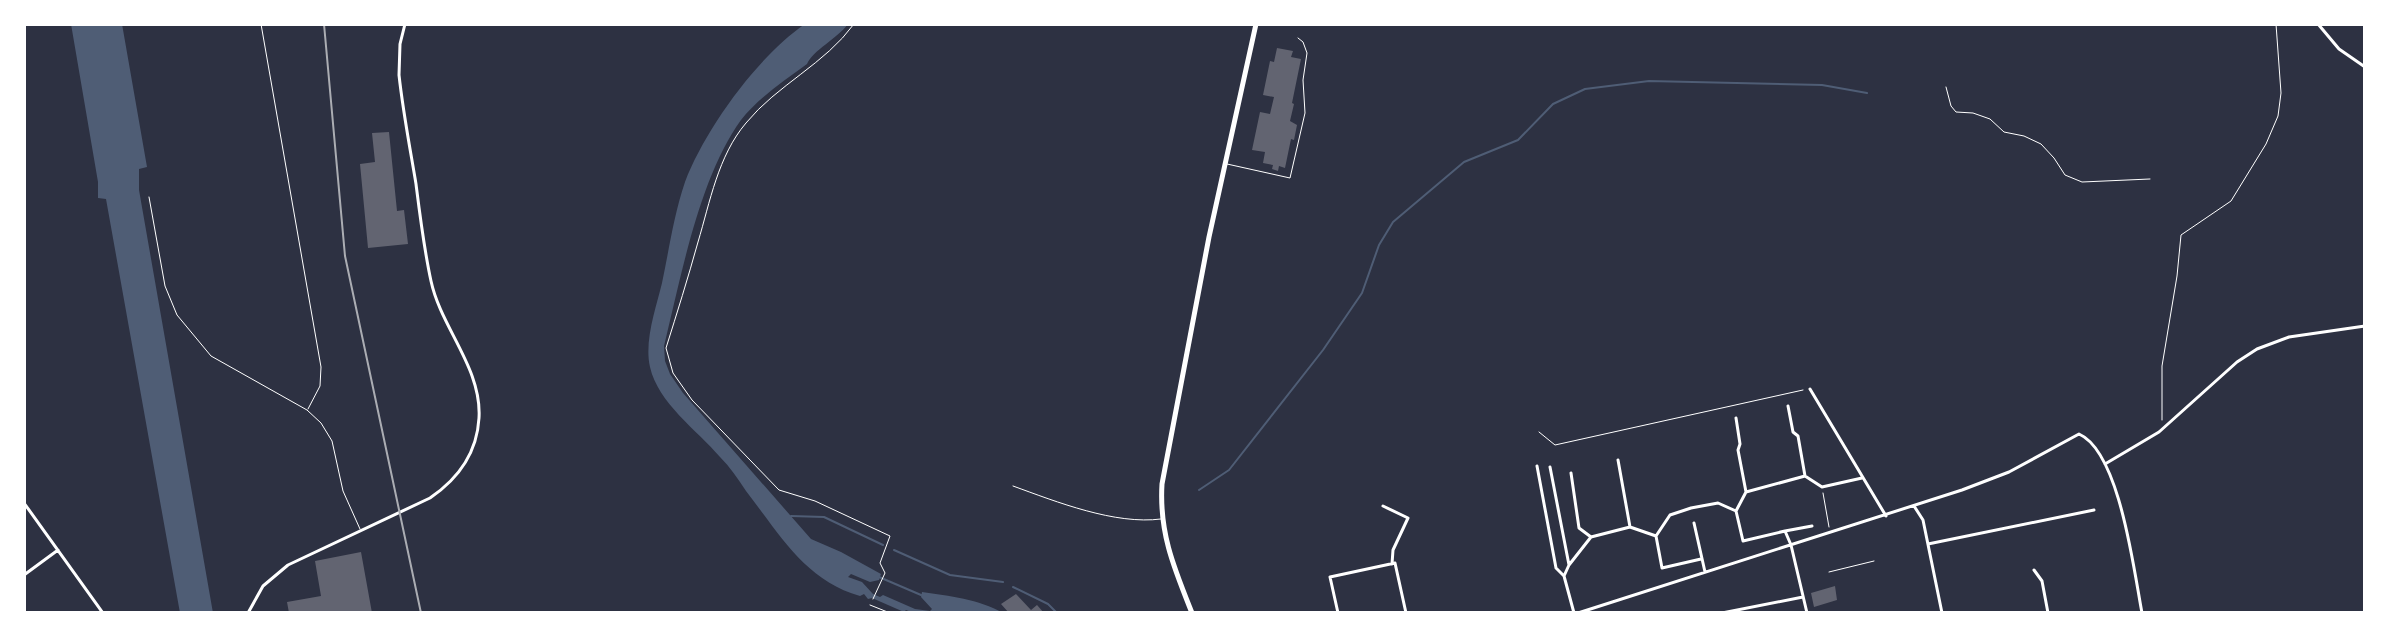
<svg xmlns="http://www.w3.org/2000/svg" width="2389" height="637" viewBox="0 0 2389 637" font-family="Cabin,sans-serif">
	<rect width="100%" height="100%" fill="#2d3142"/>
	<path fill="#4f5d75" d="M71 24H122L147 167 139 169V190L213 613H180L106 199 98 198V182Z
		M805 24H848C837 39 813 50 807 64 785 80 758 98 741 120 699 178 681 277 664 346L665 361 670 374 683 393 811 539 841 552 881 574 879 580 870 582 851 574 848 577 862 582 873 594 880 597 883 595 915 609 930 611 932 609 921 597 922 592C949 596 979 599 1003 613H914L906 610 904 612 872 598 868 599 864 594 860 596C805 581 778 532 746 491 738 479 730 467 720 457 697 430 658 403 650 367 644 341 656 308 662 283 669 250 674 214 685 182 705 129 758 56 805 24Z"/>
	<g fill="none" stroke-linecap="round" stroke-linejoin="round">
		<path stroke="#4f5d75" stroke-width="2" d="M1199 490 1229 470 1323 350 1362 293 1379 245 1393 222 1464 162 1518 140 1553 104 1585 89 1649 81 1822 85 1867 93
			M791 516 824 517 883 545
			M894 550 950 575 1003 582
			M879 577 921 595
			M1013 587 1048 604 1057 613"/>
	</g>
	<path fill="#626471" d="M1277 48 1293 51 1291 57 1301 59 1292 103 1294 104 1290 121 1297 125 1294 140 1291 139 1285 168 1279 166 1278 171 1272 169 1273 165 1263 163 1265 152 1252 150 1260 112 1270 114 1274 97 1263 95 1270 61 1274 62Z
		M389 132 397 211 404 210 408 244 368 248 360 164 375 162 372 133Z
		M361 552 372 613H289L287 602 321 596 315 561Z
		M1835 586 1837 600 1814 607 1811 593Z
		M1016 594 1031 610 1037 605 1044 613H1009L1001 604Z"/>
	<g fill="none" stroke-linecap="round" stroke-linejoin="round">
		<path stroke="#fff" stroke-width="1" d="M854 24C825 64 777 85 746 123 718 156 710 202 698 242 688 278 677 313 666 348L673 373 692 400 779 490 815 501 890 536 880 563 885 573 873 599
			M1946 87 1951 106 1956 112 1973 113 1990 119 2004 132 2024 136 2041 144 2054 158 2065 175 2082 182 2150 179
			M2162 420V366L2177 276 2181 235 2231 201 2266 144 2278 116 2281 93 2276 24
			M1539 432 1555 445 1803 390
			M1823 493 1829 527
			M1829 572 1874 561"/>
		<path stroke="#fff" stroke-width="1" d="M261 24 321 367 320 386 308 409
			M1227 164 1290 178 1305 113 1303 80 1307 53 1303 42 1298 38
			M149 197 165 286 177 315 211 356 307 410 321 423 332 441 343 491 360 529
			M1013 486C1057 502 1115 525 1161 519
			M870 605 890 613"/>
		<path stroke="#fff" stroke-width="3" d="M2318 24 2339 49 2365 67
			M1810 389 1886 516
			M1788 406 1793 432 1798 436 1805 476 1822 487 1862 478
			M1736 418 1740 444 1738 450 1746 492 1736 511 1743 541 1785 531 1791 545 1807 613
			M1618 460 1630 527 1656 536 1662 568 1701 559
			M2105 464 2159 432 2237 362 2257 349 2289 337 2365 326
			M1537 466 1556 568 1564 576 1574 613
			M1550 467 1569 565 1564 576
			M1571 473 1579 528 1591 537
			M1746 492 1805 476
			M24 503 103 613
			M1383 506 1408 518 1393 550 1392 564
			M1914 506 1923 520 1942 613
			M1694 523 1705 572
			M1785 531 1812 526
			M1656 536 1670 515 1691 508 1718 503 1736 511
			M1928 544 2094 510
			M1569 565 1591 537 1630 527
			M2034 570 2042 581 2048 613
			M24 575 58 550
			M248 613 263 586 288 565 430 498C458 479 477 453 479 418 482 368 441 328 431 281 424 249 420 216 416 184 410 148 403 112 399 75L400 44 405 24
			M1338 613 1330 577 1395 563 1406 613
			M1578 613 1962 490 2009 472 2079 434C2120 452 2134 572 2142 613
			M1722 613 1803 597"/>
		<path stroke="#fff" stroke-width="5" d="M1192 613C1174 568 1159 533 1162 484L1209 237 1256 24"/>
		<path stroke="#abadb3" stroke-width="2" d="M324 24 345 256 421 613"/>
	</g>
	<rect width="2389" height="637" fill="none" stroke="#ffffff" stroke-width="52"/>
</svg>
